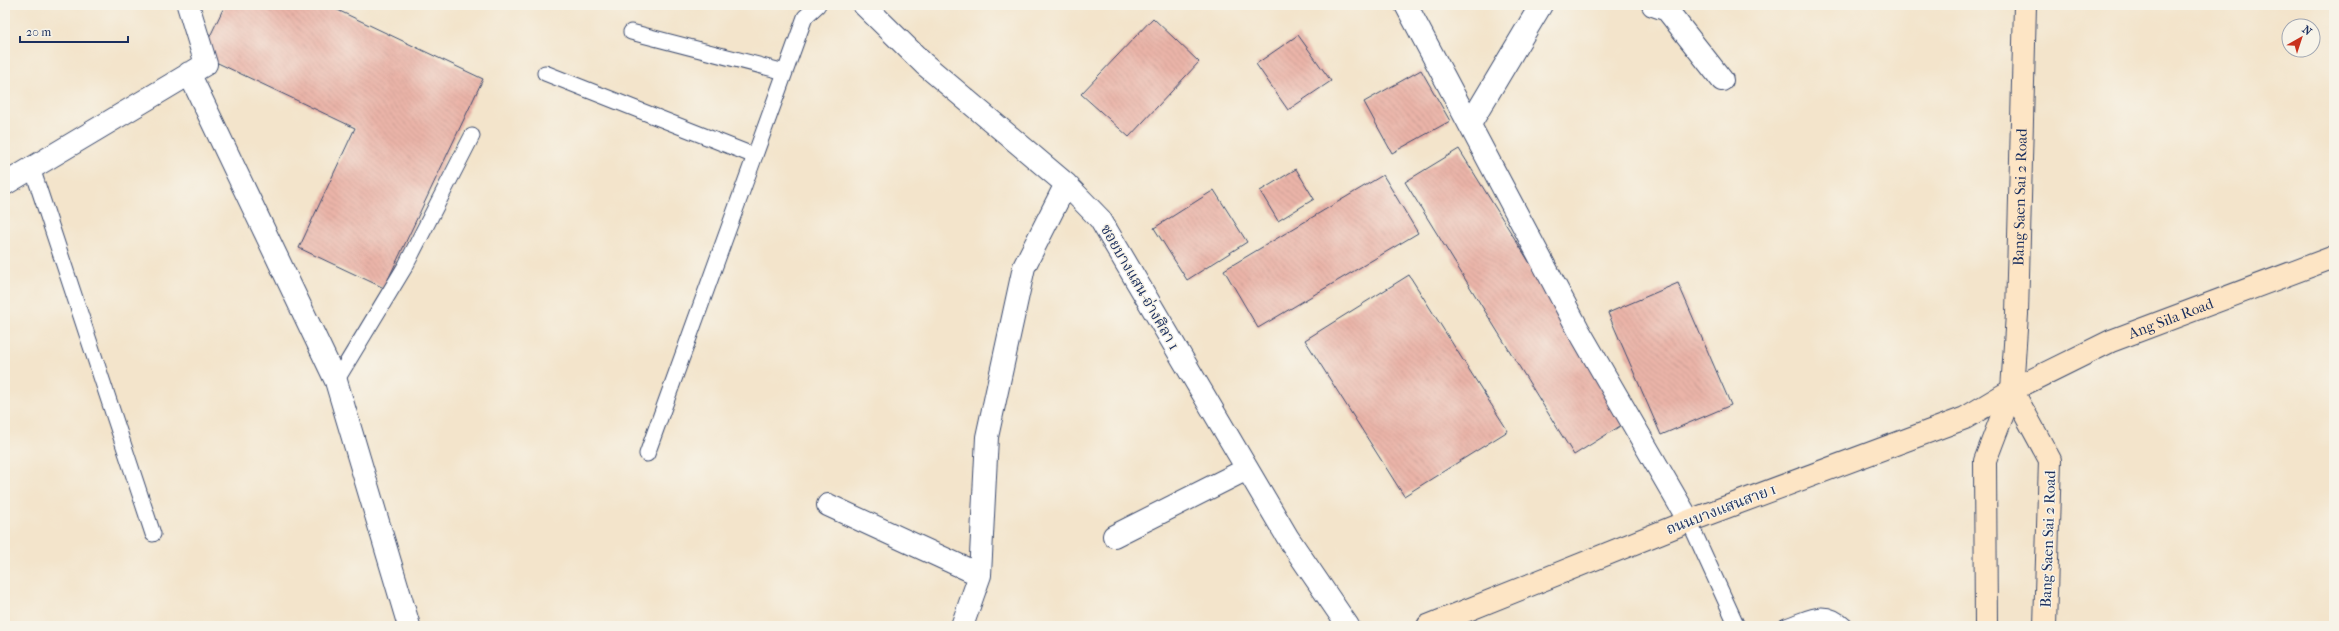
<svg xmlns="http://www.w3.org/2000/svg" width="2339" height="631" viewBox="0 0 2339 631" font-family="'IM FELL French Canon','Noto Serif Thai',serif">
	<defs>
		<pattern id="building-back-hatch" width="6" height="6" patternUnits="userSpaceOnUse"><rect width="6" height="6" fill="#eab4a8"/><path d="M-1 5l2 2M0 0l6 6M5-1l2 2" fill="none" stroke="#c89b93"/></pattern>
	</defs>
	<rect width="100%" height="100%" fill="#f7f3e8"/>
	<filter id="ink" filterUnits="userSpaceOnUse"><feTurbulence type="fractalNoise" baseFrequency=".025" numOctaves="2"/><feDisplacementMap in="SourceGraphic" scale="8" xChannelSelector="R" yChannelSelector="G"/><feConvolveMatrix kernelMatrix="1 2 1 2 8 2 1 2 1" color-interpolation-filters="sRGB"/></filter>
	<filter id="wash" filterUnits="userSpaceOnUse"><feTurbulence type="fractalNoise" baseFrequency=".012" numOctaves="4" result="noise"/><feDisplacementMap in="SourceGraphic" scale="16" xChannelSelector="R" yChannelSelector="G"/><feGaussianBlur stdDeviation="0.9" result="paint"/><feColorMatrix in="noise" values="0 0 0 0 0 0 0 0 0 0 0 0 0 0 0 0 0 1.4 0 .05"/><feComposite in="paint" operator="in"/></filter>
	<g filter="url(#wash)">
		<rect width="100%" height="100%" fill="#f3e4cb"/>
		<g id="blocks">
			<path fill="url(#building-back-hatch)" d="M225 5H327L483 79 384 288 299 248 355 128 201 55Z
				M1153 18 1199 62 1129 137 1081 94Z
				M1298 35 1331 81 1288 110 1256 64Z
				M1421 70 1450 121 1392 153 1364 102Z
				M1459 149 1628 421 1574 455 1405 182Z
				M1296 169 1314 199 1278 221 1260 191Z
				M1383 175 1418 233 1258 328 1224 270Z
				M1214 190 1247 242 1187 280 1154 228Z
				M1409 275 1508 431 1404 496 1305 340Z
				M1678 283 1731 405 1661 435 1608 313Z"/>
		</g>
	</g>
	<g filter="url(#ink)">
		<use href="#blocks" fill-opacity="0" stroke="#3b4a6e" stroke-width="1"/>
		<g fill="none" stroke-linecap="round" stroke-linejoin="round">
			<g stroke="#3b4a6e" stroke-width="17">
				<path id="lane" d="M631 32 785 72
					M545 73 755 156
					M32 168 153 534
					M336 381 406 265 472 136
					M647 454 805 17 818 5
					M1689 521 1737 626
					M1786 626C1810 618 1824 606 1845 626"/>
			</g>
			<g stroke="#3b4a6e" stroke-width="24">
				<path id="street" d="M864 5 924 64 1066 184 1100 219 1288 538 1348 626
					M1406 5 1578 329 1689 521
					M1653 5 1667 10 1722 80
					M189 73 336 381 409 626
					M1470 124 1541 5
					M5 184 206 64 188 5
					M828 505 980 575
					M1114 536 1247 469
					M962 626 980 575 987 437 1024 267 1066 184"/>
			</g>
			<g stroke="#3b4a6e" stroke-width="24">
				<g id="secondary">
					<path d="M2012 390 2050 460 2045 626"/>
					<path id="s1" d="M1428 626 1689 521 1965 418 2012 390 2111 341 2334 257"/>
					<path id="s2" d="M1986 626 1985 461 2012 390 2017 314 2025 5"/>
				</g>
			</g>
			<use href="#lane" stroke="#fff" stroke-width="15"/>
			<use href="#street" stroke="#fff" stroke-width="22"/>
			<use href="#secondary" stroke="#fde5c5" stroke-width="22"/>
		</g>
	</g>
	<g text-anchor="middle" stroke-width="3" stroke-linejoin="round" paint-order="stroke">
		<g font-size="15" fill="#1b2f5e" stroke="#f7f3e8">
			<text dy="5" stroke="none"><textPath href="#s2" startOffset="434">Bang Saen Sai 2 Road</textPath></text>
			<text transform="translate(1140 287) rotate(60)" y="5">ซอยบางแสน-อ่างศิลา 1</text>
			<text dy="5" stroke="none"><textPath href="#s1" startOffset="805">Ang Sila Road</textPath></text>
			<text transform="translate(1721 509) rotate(-21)" y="5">ถนนบางแสนสาย 1</text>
			<text transform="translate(2048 539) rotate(-88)" y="5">Bang Saen Sai 2 Road</text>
		</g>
	</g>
	<rect width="2339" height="631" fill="none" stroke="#f7f3e8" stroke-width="20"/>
	<g transform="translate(2301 38) rotate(39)"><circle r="19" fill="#f7f3e8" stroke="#9fa5b1"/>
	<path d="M0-3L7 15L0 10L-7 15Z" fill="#c8321e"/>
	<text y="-6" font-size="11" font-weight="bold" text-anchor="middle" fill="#1b2f5e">N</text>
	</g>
	<path d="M20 36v6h108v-6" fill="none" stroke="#1b2f5e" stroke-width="2"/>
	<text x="26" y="36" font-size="12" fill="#1b2f5e" stroke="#f7f3e8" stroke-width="3" paint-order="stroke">20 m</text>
</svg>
